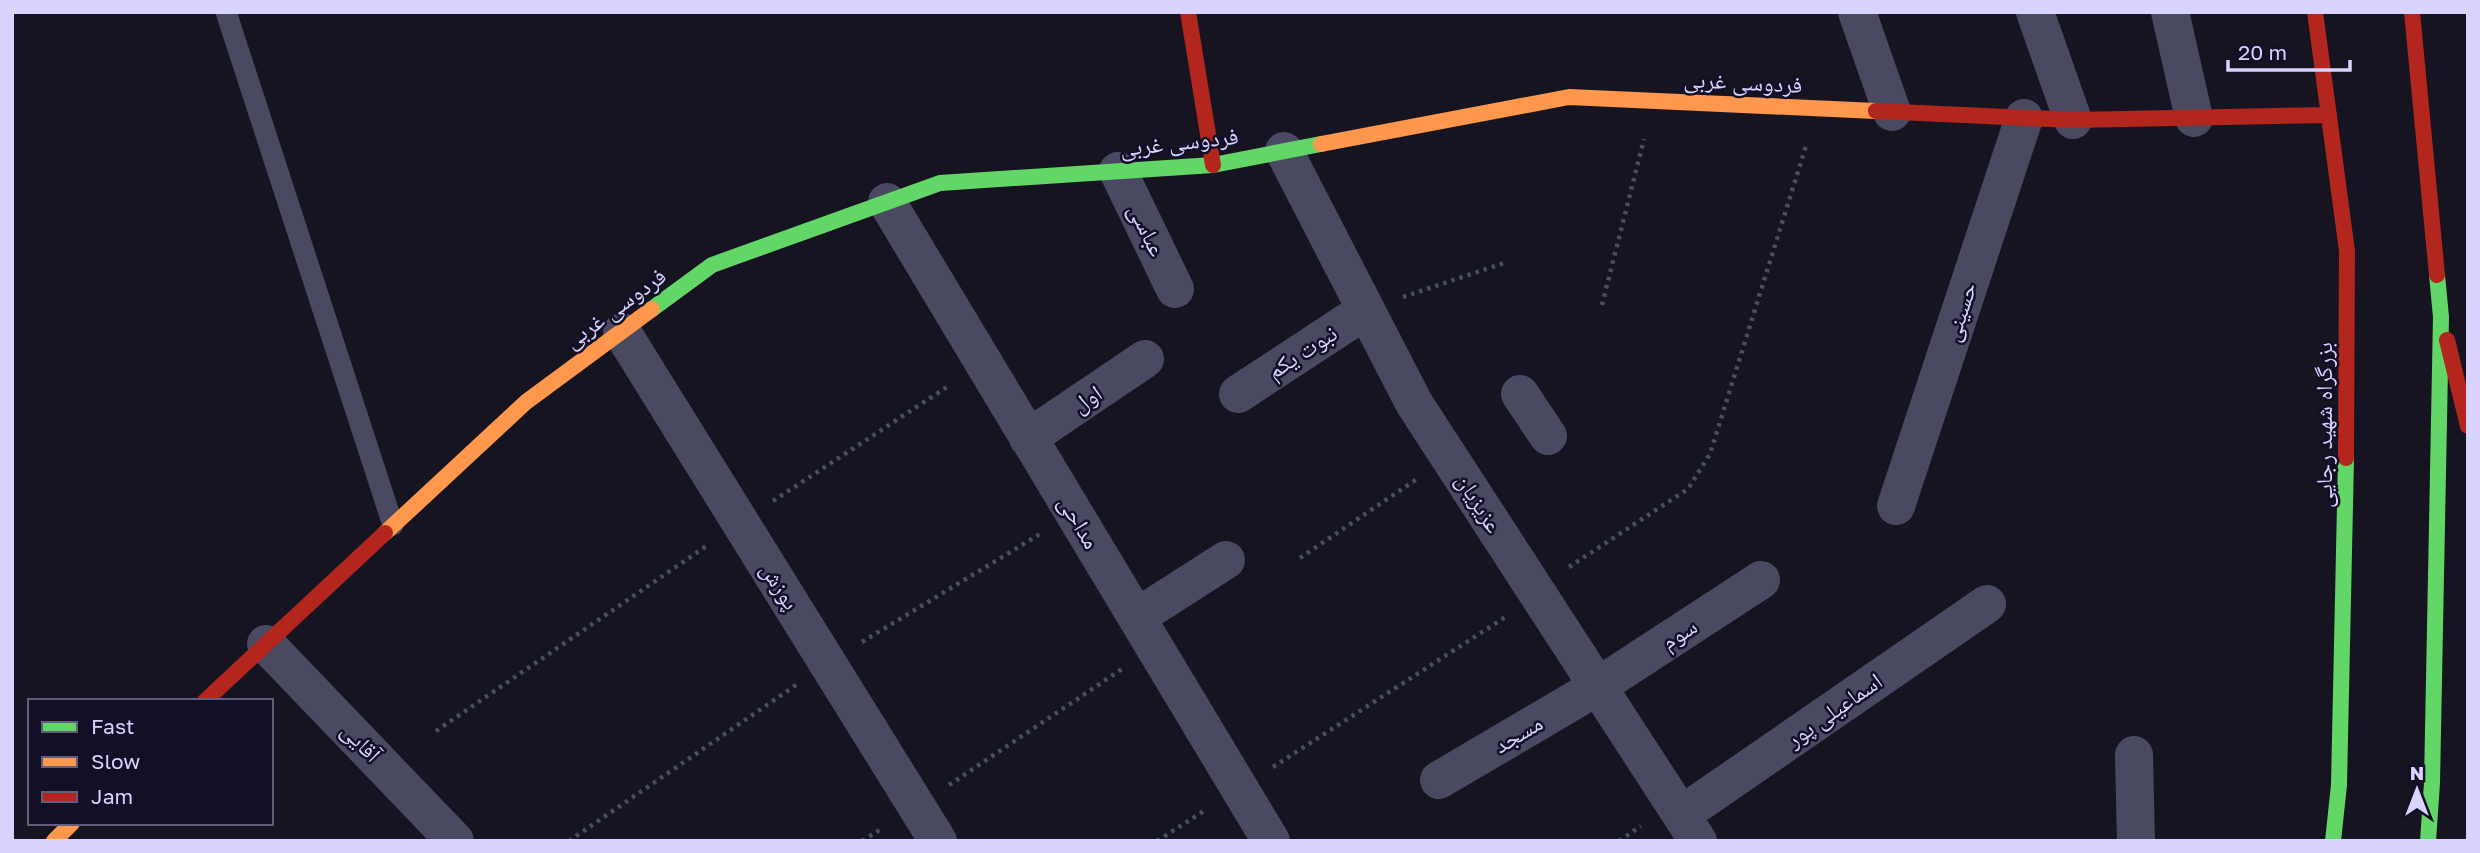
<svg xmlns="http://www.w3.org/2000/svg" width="2480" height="853" viewBox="0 0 2480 853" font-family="'Golos Text','Noto Naskh Arabic',sans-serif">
	<rect width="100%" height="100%" fill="#161421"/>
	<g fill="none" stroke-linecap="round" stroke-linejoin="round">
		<path stroke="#44505f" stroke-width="4.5" stroke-dasharray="3.5 5" stroke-linecap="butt" d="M1403 297 1507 262
			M1602 305 1644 139
			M773 501 950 385
			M1300 558 1417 479
			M1569 567 1688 489 1710 454 1806 146
			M862 642 1040 534
			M436 731 708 545
			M1273 767 1507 616
			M949 785 1122 669
			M569 841 796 685
			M862 841 883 828
			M1157 841 1207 809
			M1619 841 1641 826"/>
		<path stroke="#4a4962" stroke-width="21" d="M226 12 393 525"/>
		<path stroke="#4a4962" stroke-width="38" d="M1857 12 1892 112
			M2035 12 2073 120
			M2170 12 2194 118
			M1284 151 1414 403 1698 841
			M1118 171 1175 289
			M887 202 1271 841
			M622 332 938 841
			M1238 394 1366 310
			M1520 394 1548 436
			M1028 438 1145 359
			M1896 506 2024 118
			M1137 617 1226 560
			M266 644 455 841
			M2134 755 2136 841
			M1439 780 1597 687 1761 580
			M1681 815 1987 604"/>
		<path stroke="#63d668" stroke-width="16" d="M652 309 712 265 940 183 1213 165 1321 144
			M2333 841 2339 785 2346 458
			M2428 841 2432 783 2441 317 2437 275"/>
		<path stroke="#ff974d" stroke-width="16" d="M1321 144 1569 97 1876 111
			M385 533 526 402 652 309
			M54 841 72 823"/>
		<path stroke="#b3261e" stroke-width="16" d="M1188 12 1213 165
			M2315 12 2347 251 2346 458
			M2412 12 2437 275
			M1876 111 2073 120 2329 115
			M2447 340 2468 426
			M205 701 385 533"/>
	</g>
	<g text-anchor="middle" stroke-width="5" stroke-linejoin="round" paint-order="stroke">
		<g font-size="23" fill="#d9d4ff" stroke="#130f26">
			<text transform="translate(1743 82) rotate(3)" y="8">فردوسی غربی</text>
			<text transform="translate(1179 142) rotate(-6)" y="8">فردوسی غربی</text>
			<text transform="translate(1147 230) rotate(64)" y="8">عباسی</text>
			<text transform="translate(615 308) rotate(-36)" y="8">فردوسی غربی</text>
			<text transform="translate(1960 312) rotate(-72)" y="8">حسینی</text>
			<text transform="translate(1302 352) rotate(-33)" y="8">نبوت یکم</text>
			<text transform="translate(1087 399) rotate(-34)" y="8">اول</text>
			<text transform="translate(2324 425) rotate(-90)" y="8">بزرگراه شهید رجایی</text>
			<text transform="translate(1479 503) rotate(58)" y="8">عزیزیان</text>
			<text transform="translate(1079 522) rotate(59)" y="8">مداحی</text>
			<text transform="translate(780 586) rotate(58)" y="8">پوزش</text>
			<text transform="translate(1679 634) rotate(-33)" y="8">سوم</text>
			<text transform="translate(1834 710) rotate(-35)" y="8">اسماعیلی پور</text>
			<text transform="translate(1518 734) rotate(-31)" y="8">مسجد</text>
			<text transform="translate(361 742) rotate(46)" y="8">آقایی</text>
		</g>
	</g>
	<rect width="2480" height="853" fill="none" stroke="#d9d4ff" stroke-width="28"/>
	<rect x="28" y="699" width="245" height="126" fill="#130f26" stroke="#625e7d" stroke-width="2"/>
	<rect x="42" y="722" width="35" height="10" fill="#63d668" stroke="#625e7d" stroke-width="2"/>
	<text x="91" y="734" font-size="21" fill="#d9d4ff">Fast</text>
	<rect x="42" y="757" width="35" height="10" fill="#ff974d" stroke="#625e7d" stroke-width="2"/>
	<text x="91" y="769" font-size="21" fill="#d9d4ff">Slow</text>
	<rect x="42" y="792" width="35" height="10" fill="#b3261e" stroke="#625e7d" stroke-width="2"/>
	<text x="91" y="804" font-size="21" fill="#d9d4ff">Jam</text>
	<g transform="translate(2417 790)" stroke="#130f26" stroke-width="5" paint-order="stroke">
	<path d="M0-5L12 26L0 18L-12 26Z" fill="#d9d4ff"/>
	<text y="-10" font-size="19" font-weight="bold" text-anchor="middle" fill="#d9d4ff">N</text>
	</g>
	<path d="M2228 60v10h122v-10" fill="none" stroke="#d9d4ff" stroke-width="3.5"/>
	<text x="2238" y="60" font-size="21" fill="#d9d4ff" stroke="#130f26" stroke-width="5" paint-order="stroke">20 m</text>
</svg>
